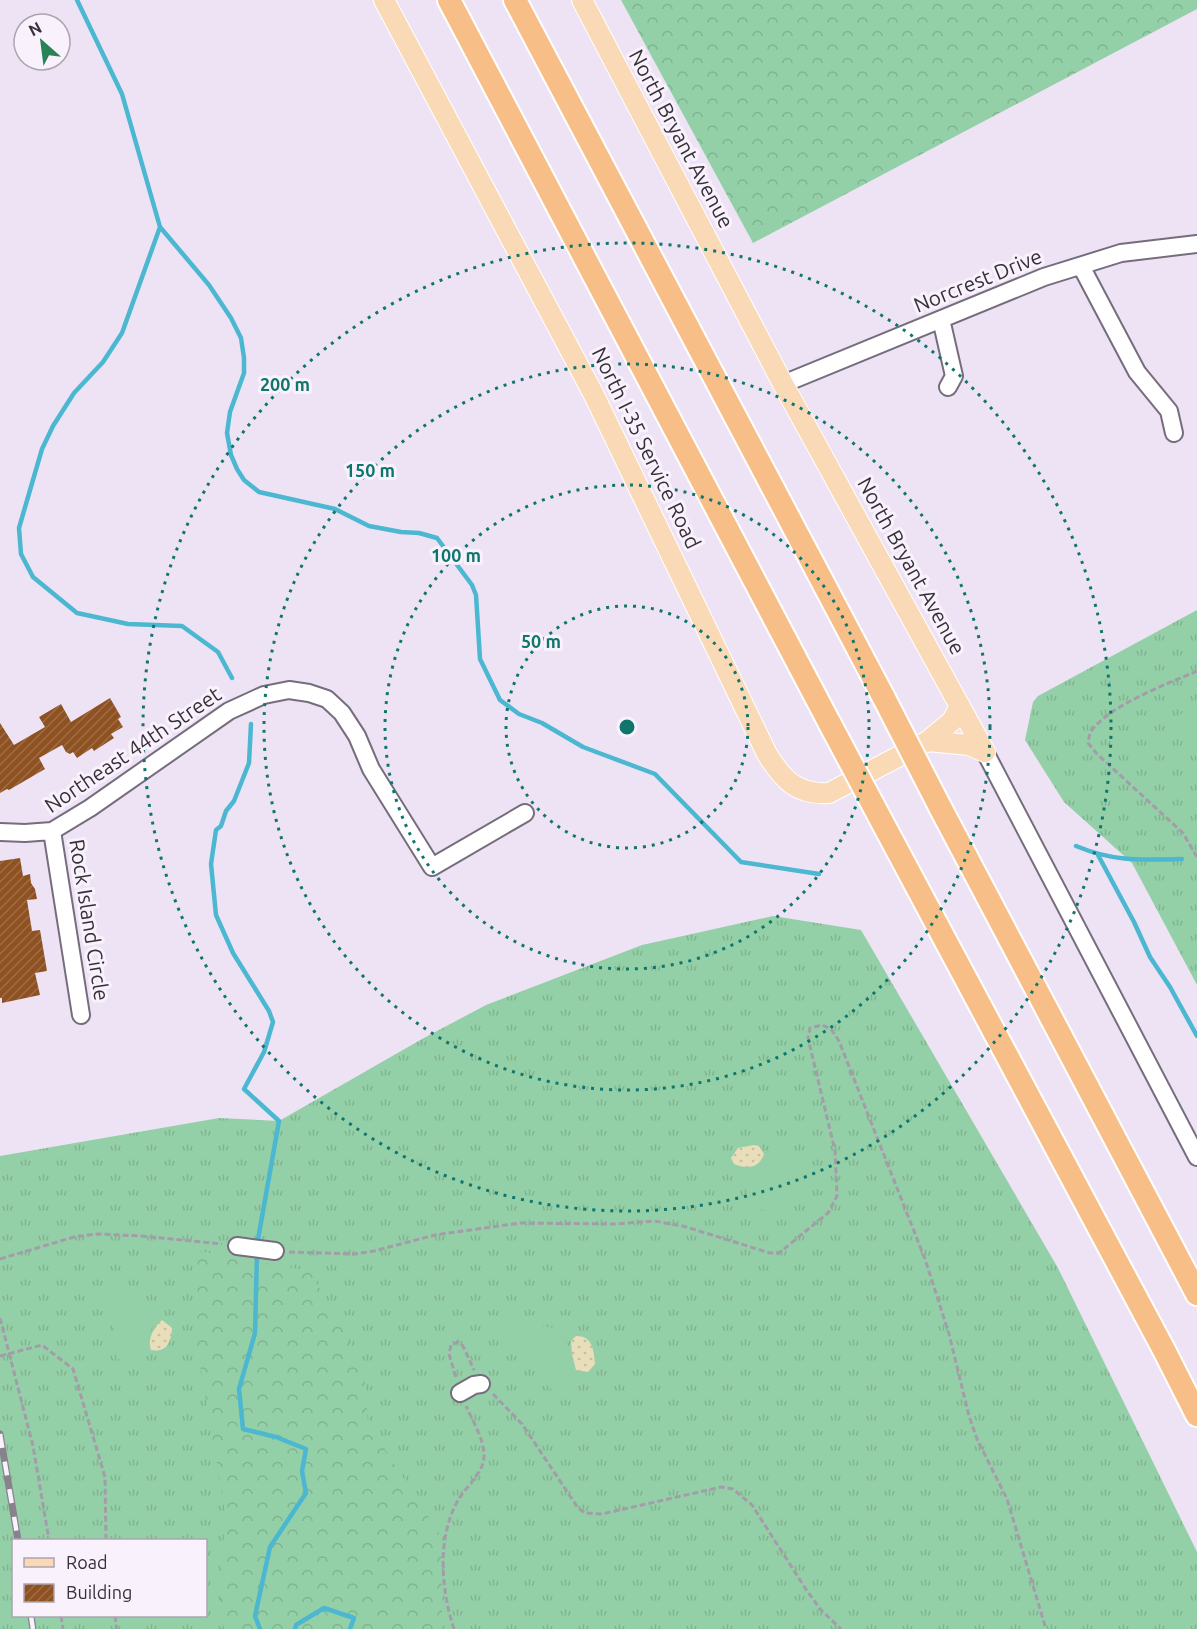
<svg xmlns="http://www.w3.org/2000/svg" width="1197" height="1629" viewBox="0 0 1197 1629" font-family="Ubuntu,sans-serif">
	<defs>
		<pattern id="grass-tufts" width="24" height="20" patternUnits="userSpaceOnUse" patternTransform="scale(1.5)"><rect width="24" height="20" fill="#94d0a7"/><path d="M3 7l-1-3M5 7V3M7 7l1-3M15 17l-1-3M17 17v-4M19 17l1-3" fill="none" stroke="#80b390"/></pattern>
		<pattern id="forest-crowns" width="20" height="18" patternUnits="userSpaceOnUse" patternTransform="scale(1.5)"><rect width="20" height="18" fill="#94d0a7"/><path d="M2 6a3 3 0 1 1 6 0M12 15a3 3 0 1 1 6 0" fill="none" stroke="#80b390"/></pattern>
		<pattern id="sand-dots" width="8" height="8" patternUnits="userSpaceOnUse" patternTransform="scale(1.5)"><rect width="8" height="8" fill="#e8deb9"/><path d="M2 2h.1M6 6h.1" fill="none" stroke="#c8bfa0" stroke-width="1.8" stroke-linecap="round"/></pattern>
		<pattern id="building-hatch" width="6" height="6" patternUnits="userSpaceOnUse" patternTransform="scale(1.5)"><rect width="6" height="6" fill="#905121"/><path d="M-1 1l2-2M0 6l6-6M5 7l2-2" fill="none" stroke="#9c6d4a"/></pattern>
	</defs>
	<rect width="100%" height="100%" fill="#eee3f5"/>
	<path fill="url(#grass-tufts)" fill-rule="evenodd" d="M1197 610V985L1132 863 1064 802 1025 740 1033 702 1038 696Z
		M773 916 861 930 1058 1268 1197 1552V1629H0V1156L219 1118 279 1121 422 1039 486 1005 642 945ZM14 1540H206V1616H14Z"/>
	<path fill="url(#forest-crowns)" d="M621 0H1197V9L753 243Z
		M198 1251 310 1271 364 1369 368 1423 442 1538V1629H225L220 1619 225 1512 196 1342Z"/>
	<path fill="url(#sand-dots)" d="M754 1145 759 1146 764 1154C759 1169 746 1169 734 1164L731 1158 738 1148Z
		M162 1320 172 1328C171 1342 167 1353 151 1350 147 1339 154 1327 162 1320Z
		M576 1336C592 1335 594 1350 595 1364L588 1372 576 1370 572 1354 571 1341Z"/>
	<path fill="#94d0a7" d="M1197 702V758L1176 733 1173 723C1178 712 1190 711 1197 702Z
		M782 1152C795 1162 805 1171 808 1188L787 1211 776 1212 755 1209C737 1187 756 1169 772 1153Z
		M111 1284H116L136 1302 146 1306 154 1320C149 1341 141 1362 117 1359 113 1349 118 1340 115 1330 112 1317 100 1307 100 1293Z
		M517 1316 540 1326 562 1329 565 1332C567 1342 565 1353 568 1364 571 1370 578 1377 578 1384 578 1388 576 1389 573 1392 561 1400 546 1386 539 1376 535 1370 535 1361 531 1355 525 1345 505 1345 502 1334 498 1323 509 1317 517 1316Z"/>
	<g fill="none" stroke-linecap="round" stroke-linejoin="round">
		<path stroke="#4bb7d0" stroke-width="4.5" d="M77 0 122 94 160 227 209 285 231 318 241 338 244 358V373L230 412 227 433 231 455 237 469 244 480 259 492 335 509 369 526 401 532 419 533 437 538 472 585 476 595 480 659 500 700 519 714 542 723 583 747 655 774 741 862 819 874
			M160 227 122 333 103 362 74 393 53 426 42 449 19 528 21 554 33 577 77 613 128 624 182 626 218 652 232 678
			M251 724 249 763 234 801 226 811 221 826 216 830 211 864 216 915 233 953 269 1011 273 1022 264 1052 244 1089 279 1121 257 1245
			M1076 846C1114 862 1141 860 1182 859
			M1098 855 1134 922 1150 957 1170 987 1197 1036
			M257 1253 255 1333 239 1389 243 1429 276 1437 306 1449 302 1471 306 1493 270 1547 255 1616 260 1629
			M295 1629 296 1625 324 1608 354 1618 350 1629"/>
	</g>
	<path fill="url(#building-hatch)" d="M110 698 121 717 118 719 123 727 111 734 114 738 94 751 92 748 77 758 73 752 70 754 66 752 62 745 39 758 45 769 9 790 7 789 0 793V723L14 745 45 727 39 717 61 704 71 722Z
		M20 858 23 876 30 874 31 883 35 889 37 899 27 900 32 931 40 930 47 971 35 973 40 995 2 1003V998H0V861Z"/>
	<g fill="none" stroke-linecap="round" stroke-linejoin="round">
		<g stroke="#766d7c" stroke-width="20">
			<path id="minor" d="M1081 266 1137 372 1169 411 1174 433
				M941 319 954 376 948 387
				M783 384 1044 277 1121 253 1197 244
				M985 752 1197 1157
				M52 831 81 1015
				M0 832 25 833 52 831 90 808 229 711 264 695 289 690 309 693 327 699 342 713 357 736 371 769 432 867 525 813
				M237 1246 275 1251
				M460 1393 474 1385 481 1384"/>
		</g>
		<g stroke="#fff" stroke-width="22">
			<path id="major" d="M384 0 594 395 767 754C783 780 797 795 829 793L928 741 952 721 960 706
				M582 0 783 384 985 752
				M928 741 969 745 985 752"/>
		</g>
		<g stroke="#fff" stroke-width="26">
			<path id="highway" d="M449 0 830 724
				M515 0 884 698
				M940 807 1197 1294
				M887 831 1164 1350 1197 1415"/>
		</g>
		<path stroke="#a49caa" stroke-width="3" stroke-dasharray="6 3" stroke-linecap="butt" d="M1197 671C1167 684 1112 704 1092 730 1089 734 1089 738 1088 743L1097 754 1183 833 1197 857
			M289 1252 355 1254 374 1251 435 1235 520 1223 615 1224 654 1221 683 1226 770 1253H779L828 1213 837 1196 835 1151 808 1038 810 1028 822 1025 831 1029 839 1041 925 1259 949 1334 969 1416 977 1439 1007 1499 1046 1629
			M0 1259 74 1237 97 1234 141 1236 222 1244
			M0 1318 33 1446 49 1540
			M0 1356 42 1345 73 1369 105 1477 106 1540
			M456 1377 449 1354 451 1345 458 1342 463 1346 474 1370
			M493 1394 522 1424 578 1508 585 1513 602 1514 721 1487 733 1489 752 1505 807 1591 821 1610 841 1629
			M61 1616 63 1629
			M115 1616 117 1629
			M454 1629C441 1590 437 1539 457 1502 464 1489 479 1477 483 1463 488 1445 473 1422 466 1406"/>
		<use href="#minor" stroke="#fff" stroke-width="16"/>
		<use href="#major" stroke="#fad9b7" stroke-width="20"/>
		<use href="#highway" stroke="#f7bf87" stroke-width="22"/>
		<g stroke="#89828e" stroke-width="7">
			<path id="rail" d="M0 1434 18 1540
				M31 1616 33 1629"/>
		</g>
		<use href="#rail" stroke="#f9f2fd" stroke-width="4.5" stroke-dasharray="14" stroke-linecap="butt"/>
		<g stroke="#fff" stroke-width="26" stroke-linecap="butt">
			<path id="highway-bridge" d="M884 698 940 807
				M830 724 887 831"/>
		</g>
		<use href="#highway-bridge" stroke="#f7bf87" stroke-width="22"/>
	</g>
	<g fill="none" stroke="#0f766e" stroke-width="3" stroke-dasharray="3 6">
		<circle cx="627" cy="727" r="121"/>
		<circle cx="627" cy="727" r="242"/>
		<circle cx="627" cy="727" r="363"/>
		<circle cx="627" cy="727" r="484"/>
	</g>
	<g text-anchor="middle" stroke-width="6" stroke-linejoin="round" paint-order="stroke">
		<g font-size="21" fill="#353138" stroke="#f9f2fd">
			<text transform="translate(681 139) rotate(62)" y="7">North Bryant Avenue</text>
			<text transform="translate(978 281) rotate(-22)" y="7">Norcrest Drive</text>
			<text transform="translate(646 448) rotate(64)" y="7">North I-35 Service Road</text>
			<text transform="translate(911 566) rotate(61)" y="7">North Bryant Avenue</text>
			<text transform="translate(133 750) rotate(-34)" y="7">Northeast 44th Street</text>
			<text transform="translate(89 920) rotate(81)" y="7">Rock Island Circle</text>
		</g>
	</g>
	<circle cx="627" cy="727" r="9" fill="#0f766e" stroke="#f9f2fd" stroke-width="3"/>
	<g font-size="18" text-anchor="middle" font-weight="bold" fill="#0f766e" stroke="#f9f2fd" stroke-width="6" stroke-linejoin="round" paint-order="stroke">
		<text x="285" y="391">200 m</text>
		<text x="370" y="477">150 m</text>
		<text x="456" y="562">100 m</text>
		<text x="541" y="648">50 m</text>
	</g>
	<rect x="12" y="1539" width="195" height="78" fill="#f9f2fd" stroke="#aba5ae" stroke-width="1.5"/>
	<rect x="24" y="1558" width="30" height="9" fill="#fad9b7" stroke="#aba5ae" stroke-width="1.5"/>
	<text x="66" y="1569" font-size="18" fill="#353138">Road</text>
	<rect x="24" y="1584" width="30" height="18" fill="url(#building-hatch)" stroke="#aba5ae" stroke-width="1.5"/>
	<text x="66" y="1599" font-size="18" fill="#353138">Building</text>
	<g transform="translate(42 42) rotate(332)"><circle r="28" fill="#f9f2fd" stroke="#aba5ae" stroke-width="1.5"/>
	<path d="M0-4.5L10 22L0 15L-10 22Z" fill="#2a8357"/>
	<text y="-9" font-size="16" font-weight="bold" text-anchor="middle" fill="#353138">N</text>
	</g>
</svg>
